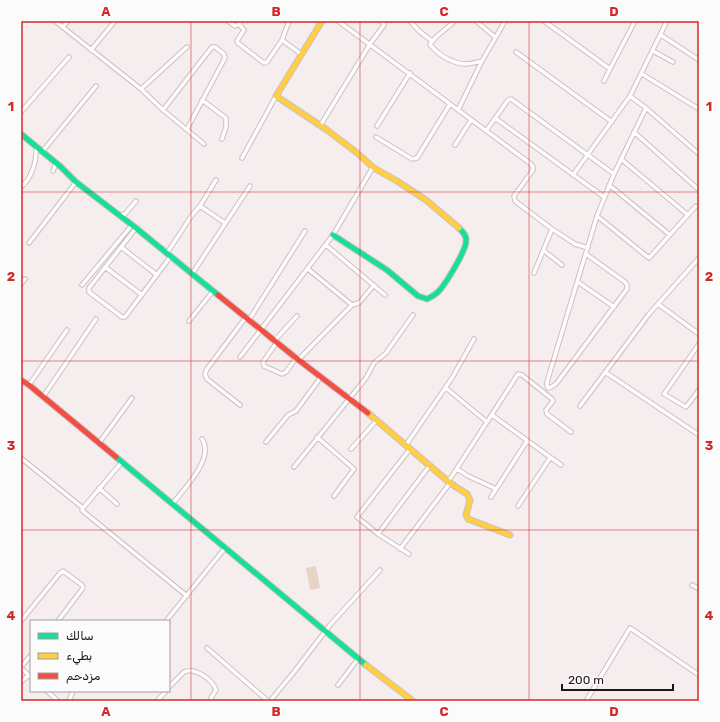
<svg xmlns="http://www.w3.org/2000/svg" width="720" height="722" viewBox="0 0 720 722" font-family="Rubik,'Noto Sans Arabic',sans-serif">
	<rect width="100%" height="100%" fill="#f6edef"/>
	<path fill="#e7d4c7" d="M316 566 320 588 310 590 306 568Z"/>
	<g fill="none" stroke-linecap="round" stroke-linejoin="round">
		<g stroke="#cbc0c3" stroke-width="5.5">
			<path id="street" d="M55 21 141 89 163 110 204 144
				M228 21 235 26 239 24 241 21
				M338 21 531 164 533 167V170L514 196 515 201 552 229 575 244 588 248
				M410 21 419 31 432 41
				M455 21 436 37 430 44 431 46C439 55 453 64 466 64 471 64 477 62 482 61
				M476 21 495 37
				M544 21 610 69 635 21
				M239 24 244 30 237 41 238 43 264 63 267 62 282 40 289 21
				M63 27 68 21
				M661 35 699 60
				M282 40 301 54
				M91 50 115 21
				M653 51 673 62
				M516 52 612 122
				M642 74 699 109
				M604 81 610 69
				M141 89 187 47
				M630 96 646 108 699 154
				M202 100 226 118V127L222 139
				M163 110 212 47H215L224 54 225 58 187 129
				M458 110 482 61 505 21
				M21 112 69 57
				M495 118 604 197
				M320 126 370 44 384 25V24L381 21
				M377 126 410 73
				M486 131 508 100 511 99 614 174
				M634 132 699 190
				M376 137 412 159 417 158 450 104
				M455 145 471 120
				M42 152 96 86
				M242 158 276 96
				M621 159 688 215
				M53 171 56 163
				M573 175 630 96 667 21
				M609 185 670 235
				M21 187C32 178 37 161 36 147
				M200 206 225 223
				M121 215 125 214 136 201
				M597 216 649 258 696 206
				M136 228 89 288V292L122 317H125L171 256
				M29 243 76 182
				M326 245 385 295
				M121 247 157 275
				M543 250 562 265
				M167 253 192 215 200 206 216 180
				M586 254 625 282 627 285V289L556 384 551 387 548 388 547 385V382L597 216 614 174 646 108
				M105 267 142 295
				M308 269 352 305 359 303 374 285
				M534 273 552 229
				M192 274 250 186
				M578 282 614 307
				M21 284 25 279
				M82 285 132 225
				M658 304 699 334
				M249 320 305 231
				M189 321 213 291
				M275 340 297 316
				M277 342 263 362 264 366 282 374 286 372 296 358
				M699 344 664 394 686 407 699 390
				M240 357 333 235 373 167
				M298 360 352 305
				M605 372 699 435
				M29 385 67 330
				M446 388 487 422
				M43 397 96 319
				M240 405 207 379 205 374 207 369 246 317
				M580 406 649 314 699 258
				M492 415 561 465
				M317 437 354 469 334 496
				M266 442 288 415 296 411 321 377
				M99 443 132 398
				M406 445 452 378 474 339
				M351 449 377 420
				M21 458 83 508 82 510 84 512 187 596
				M294 467 366 378 374 363 386 353 413 315
				M457 469 468 476 494 488
				M448 481 452 476 518 374 522 375 552 399 553 401 546 410 547 414 571 432
				M99 488 117 504
				M491 497 527 441
				M173 503C184 489 215 458 202 439
				M518 506 550 458
				M83 508 122 462
				M378 534 430 465
				M400 549 450 483
				M409 554 378 534 357 517 410 449
				M692 585 699 589
				M21 621 60 573 63 571 82 585 83 588 58 621
				M166 621 225 548
				M207 648 268 701
				M21 667 31 655
				M21 668 31 677
				M21 682 29 675
				M338 685 358 659
				M169 687 184 672C195 667 212 679 216 690L211 698V701
				M47 691 58 701
				M69 701 73 691
				M157 701 166 691
				M270 701 294 672 330 625 380 570
				M586 701 630 628 699 675"/>
		</g>
		<g stroke="#cbc0c3" stroke-width="7">
			<path id="fast" d="M21 134 61 167 76 182 136 228 218 295
				M333 235 387 270 418 296 427 299C431 297 434 296 438 292 445 285 466 251 466 241 467 236 463 232 459 228
				M116 457 366 665"/>
		</g>
		<g stroke="#cbc0c3" stroke-width="7">
			<path id="slow" d="M322 21 276 96 327 130 356 152 374 168 397 181 426 200 459 228
				M368 413 450 483 467 494 470 500 466 515 468 519 510 535
				M366 665 413 701"/>
		</g>
		<g stroke="#cbc0c3" stroke-width="7">
			<path id="jam" d="M218 295 296 358 368 413
				M21 380 29 385 116 457"/>
		</g>
		<use href="#street" stroke="#fefcfd" stroke-width="3.5"/>
		<use href="#fast" stroke="#16e098" stroke-width="5"/>
		<use href="#slow" stroke="#ffcf43" stroke-width="5"/>
		<use href="#jam" stroke="#f24e42" stroke-width="5"/>
	</g>
	<path fill="none" stroke="#d62828" stroke-width="1" stroke-opacity="0.55" d="M191 21V701M360 21V701M529 21V701M21 192H699M21 361H699M21 530H699"/>
	<rect width="720" height="722" fill="none" stroke="#fbfbfb" stroke-width="44"/>
	<rect x="30" y="620" width="140" height="72" fill="#fbfbfb" stroke="#a49ea0"/>
	<rect x="38" y="633" width="20" height="6" fill="#16e098" stroke="#a49ea0"/>
	<text x="66" y="640" font-size="12" fill="#211317">سالك</text>
	<rect x="38" y="653" width="20" height="6" fill="#ffcf43" stroke="#a49ea0"/>
	<text x="66" y="660" font-size="12" fill="#211317">بطيء</text>
	<rect x="38" y="673" width="20" height="6" fill="#f24e42" stroke="#a49ea0"/>
	<text x="66" y="680" font-size="12" fill="#211317">مزدحم</text>
	<path d="M562 684v6h111v-6" fill="none" stroke="#211317" stroke-width="2"/>
	<text x="568" y="684" font-size="12" fill="#211317" stroke="#fbfbfb" stroke-width="3" paint-order="stroke">200 m</text>
	<rect x="22" y="22" width="676" height="678" fill="none" stroke="#d62828" stroke-width="1.5"/>
	<g font-size="13" text-anchor="middle" font-weight="bold" fill="#d62828">
		<text x="106" y="16">A</text>
		<text x="276" y="16">B</text>
		<text x="444" y="16">C</text>
		<text x="614" y="16">D</text>
		<text x="11" y="111">1</text>
		<text x="709" y="111">1</text>
		<text x="11" y="281">2</text>
		<text x="709" y="281">2</text>
		<text x="11" y="450">3</text>
		<text x="709" y="450">3</text>
		<text x="11" y="620">4</text>
		<text x="709" y="620">4</text>
		<text x="106" y="716">A</text>
		<text x="276" y="716">B</text>
		<text x="444" y="716">C</text>
		<text x="614" y="716">D</text>
	</g>
</svg>
